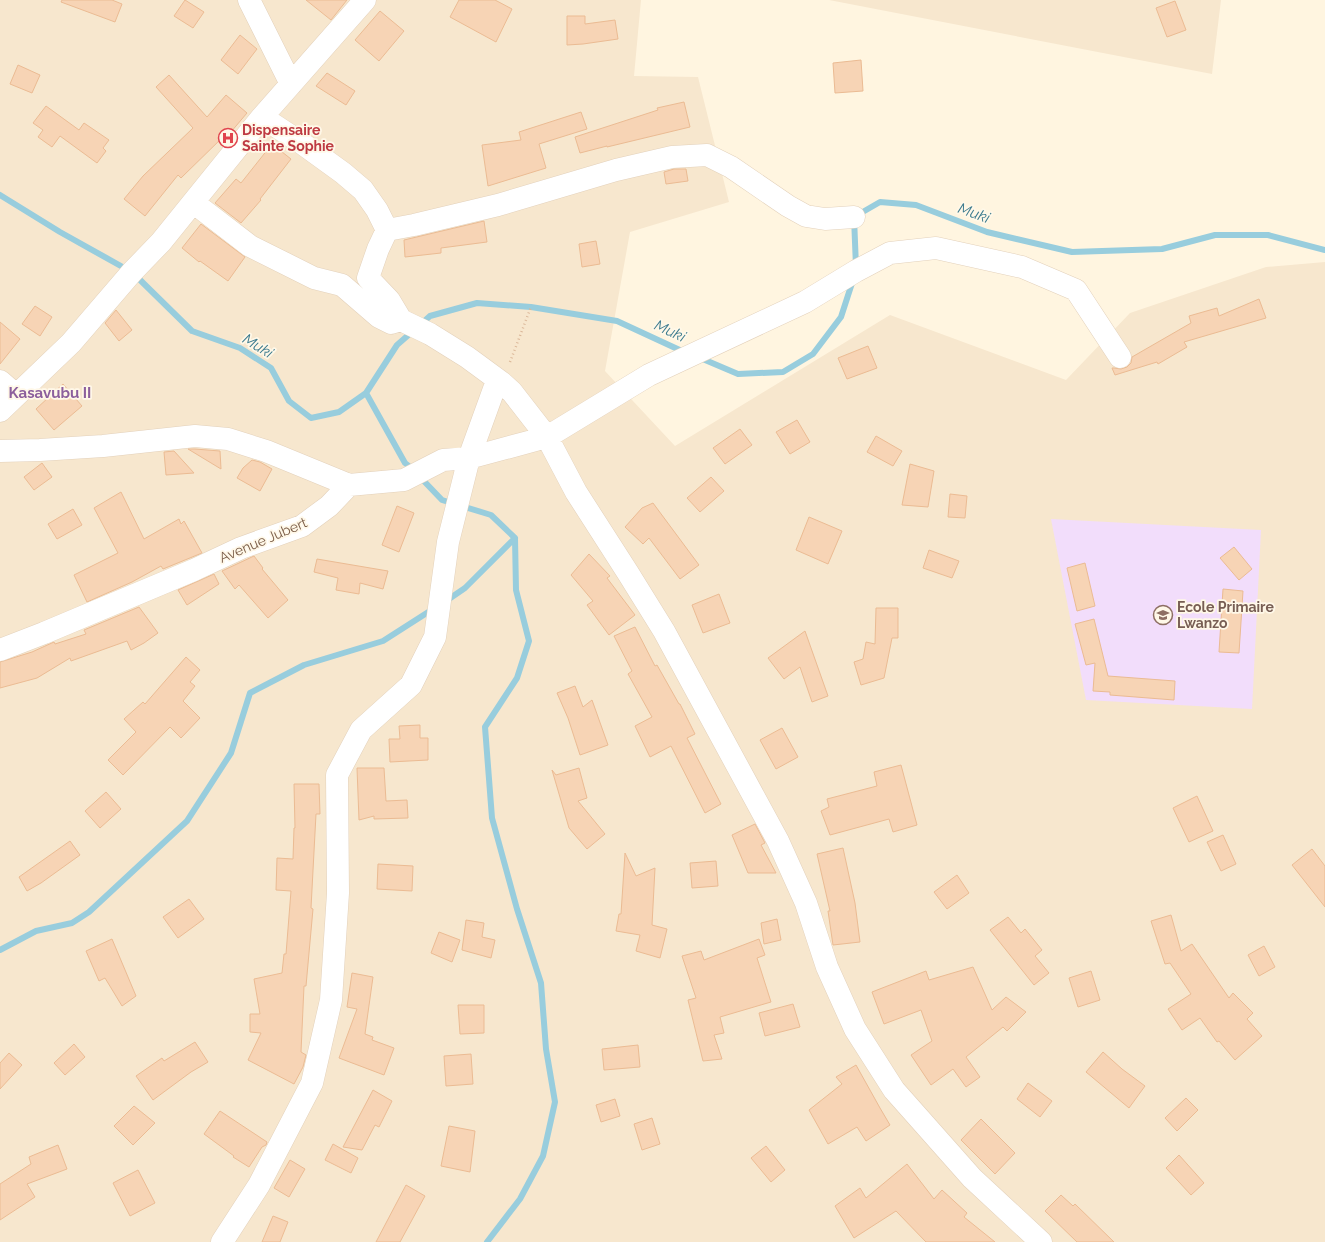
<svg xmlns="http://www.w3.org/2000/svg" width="1325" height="1242" viewBox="0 0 1325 1242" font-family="Raleway,sans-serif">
	<rect width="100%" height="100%" fill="#fff5e0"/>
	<path fill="#f7e7ce" d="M0 0H641L634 76 698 77 729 202 630 232 605 371 675 446 890 315 1066 380 1130 313 1266 267 1325 262V1242H0Z
		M829 0H1221L1212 74Z"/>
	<path fill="#f2ddfb" d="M1051 519 1261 530 1252 709 1086 700Z"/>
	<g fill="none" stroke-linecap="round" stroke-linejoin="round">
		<path stroke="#98cddd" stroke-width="6" d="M0 195 60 232 128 270
			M856 267 854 217 880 202 916 205 987 232 1072 252 1162 249 1215 235H1268L1325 250
			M135 275 192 331 240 348 271 368 289 401 311 418 339 412 366 393 397 345 413 331
			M420 325 430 316 477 303 531 307 617 321 684 352
			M698 357 738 374 783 372 813 354 841 317 853 280
			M366 393 405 463 414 470
			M420 477 442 500 491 515 515 538 516 590 529 641 517 678 485 727 492 818 517 909 541 983 546 1049 555 1102 543 1156 520 1199 487 1242
			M446 601 465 588 515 538
			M0 950 36 931 72 923 89 912 187 821 231 753 250 693 304 665 383 641 433 609"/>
	</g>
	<path fill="#f7d4b5" stroke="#ebbb93" d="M62 0H112L122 4 115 22 61 2Z
		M185 0 204 12 193 28 174 16Z
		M306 0H347L331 20Z
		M459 0H495L512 9 496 42 450 17Z
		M1175 1 1186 30 1167 37 1156 8Z
		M380 11 404 31 379 61 355 40Z
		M567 16H585V24L615 20 618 39 583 44 567 45Z
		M240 35 257 49 238 74 221 60Z
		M861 60 863 91 835 93 833 63Z
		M18 65 40 75 32 93 10 84Z
		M327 73 355 91 346 105 316 86Z
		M169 75 207 117 226 95 247 113 225 139 223 137 181 178 178 175 145 216 124 199 143 176 193 128 156 87Z
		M684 102 690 127 607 147V146L580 153 575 137 658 110 657 108Z
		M46 106 79 130 84 123 109 140 103 148 106 151 97 163 60 136 52 147 38 137 43 130 33 123Z
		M581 112 587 129 539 144 546 168 488 186 482 145 521 140 519 132Z
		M272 144 291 159 260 199 261 200 241 223 215 203 236 179 241 183Z
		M674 169H686L688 181 666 184 664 172Z
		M484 221 487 242 441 248V253L405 257 404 240Z
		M201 224 245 257 228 281 200 261 199 262 182 248Z
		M596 241 600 264 582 267 579 244Z
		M1259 299 1266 318 1184 342 1187 347 1158 364 1157 362 1115 375 1112 368H1114L1121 369 1127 367 1131 363 1132 357 1191 323 1189 316 1217 308 1219 316Z
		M35 306 52 317 40 336 22 324Z
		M116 310 132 330 119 341 105 323Z
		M0 322 20 339 0 364Z
		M868 346 877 368 847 379 838 358Z
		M63 384 82 406 54 430 36 409Z
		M797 420 810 442 790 454 776 432Z
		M740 429 752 445 725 464 713 448Z
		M876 436 902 451 893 466 867 452Z
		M188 449H195L220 451 221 469Z
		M174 451 194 473 166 475 164 452Z
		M252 460 260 462 272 469 260 491 237 478 243 468Z
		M42 463 52 477 34 490 24 477Z
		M910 464 934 471 928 507 902 505Z
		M711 477 724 491 700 512 687 498Z
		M121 492 144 539 179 519 181 524 184 521 202 553 163 569 161 566 132 582 87 602 74 575 118 553 94 508Z
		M950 494 967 496 965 518 948 517Z
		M653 503 699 565 680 579 649 538 643 544 625 527 642 508Z
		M397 506 414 513 399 552 382 545Z
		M73 509 82 525 57 539 48 524Z
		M809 517 842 531 828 564 796 550Z
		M1234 547 1252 569 1239 580 1220 558Z
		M929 550 959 561 952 578 923 568Z
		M589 554 610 576 607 578 635 615 609 635 587 605 593 601 571 575Z
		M254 556 263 568 262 569 288 600 268 618 239 585 235 589 222 571Z
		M317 559 388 571 383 589 360 583 359 594 336 590 338 578 314 572Z
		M1085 563 1095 606 1077 611 1067 568Z
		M214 574 219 584 187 605 178 590Z
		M1223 589 1243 591 1239 653 1219 652Z
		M719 594 730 623 703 633 692 605Z
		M139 607 158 633 144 643 131 650 127 641 71 661 70 658 37 678 0 688V662L32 652 54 642 55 644 86 634 84 630Z
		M876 608H898V638H892L884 678 861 685 854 662 863 659 866 642 875 644Z
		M1094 619 1108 676 1175 681 1174 700 1110 695V692L1093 691 1095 663 1086 665 1075 624Z
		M635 627 655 666 657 665 679 704H680L695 734 687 738 721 804 705 813 671 746 650 757 635 726 652 717 628 674 632 671 614 636Z
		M805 631 828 696 812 702 800 667 784 679 768 658Z
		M186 657 200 670 190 682 195 686 183 701 200 718 181 738 170 727 123 775 108 760 136 732 124 719 143 702 145 704Z
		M575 686 583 707 592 700 608 745 580 755 568 718 557 693Z
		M420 725V738H428V760L390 762 389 739H400L399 726Z
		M782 728 798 757 776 769 760 740Z
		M901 765 917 825 893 832 889 819 830 835 821 811 829 807 827 799 877 786 874 772Z
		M357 768H384L386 801 407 800 408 818 374 819V816L359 820Z
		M579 768 587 798 578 801 605 834 587 849 569 828 552 770 556 775Z
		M294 784H319L320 814H316L311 908 313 909 306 986H304L301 1052 306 1055 303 1067 294 1084 248 1060 261 1033 250 1032V1014H260L254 979 282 973 284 954H286L291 891 276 890 277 858 293 859 294 828H295Z
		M106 792 121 809 100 828 85 811Z
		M1197 796 1213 831 1189 842 1173 808Z
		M755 824 765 843 761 845 776 873H748L732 835Z
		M1223 835 1236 864 1221 871 1207 842Z
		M70 841 80 855 41 883 27 891 19 877Z
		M843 848 855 903 860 942 833 945 828 911H830L817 854Z
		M1312 849 1325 866V907L1292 865Z
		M625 853 636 876 655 868 652 925 667 929 660 958 636 951 640 935 616 931 619 914H621Z
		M716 861 718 886 692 888 690 863Z
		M378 864 413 866 412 891 377 889Z
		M957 875 969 893 947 909 934 892Z
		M189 899 204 919 178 938 163 917Z
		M1171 915 1181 951 1192 944 1229 998 1233 993 1253 1013 1247 1019 1262 1036 1235 1060 1219 1041 1217 1042 1200 1018 1182 1030 1168 1009 1191 994 1170 963 1165 964 1151 921Z
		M1008 917 1021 933 1025 929 1042 950 1035 956 1049 973 1034 985 990 930Z
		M777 919 781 940 764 944 761 923Z
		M466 920 484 923 482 937 495 940 491 958 462 950Z
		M439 932 460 940 452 962 431 953Z
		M112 939 136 996 122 1006 105 978 99 981 86 951Z
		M759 939 765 955 757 958 771 1002 720 1017 724 1033 714 1035 722 1059 703 1061 688 1000 696 998 682 956 701 951 704 960Z
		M1264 946 1275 967 1259 976 1248 955Z
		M973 967 992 1010 1006 997 1026 1012 1007 1031 1003 1027 966 1057 980 1077 966 1087 953 1069 931 1085 911 1055 932 1041 921 1010 884 1024 872 992 926 971 929 980Z
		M1091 971 1100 1000 1078 1007 1069 978Z
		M352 973 373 977 365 1034 373 1037 372 1040 394 1048 384 1075 339 1058 357 1009 347 1007Z
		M793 1004 800 1027 765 1036 759 1013Z
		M458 1005H484V1033L460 1034Z
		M195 1042 208 1062 191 1072 153 1100 136 1076 162 1058 164 1061Z
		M74 1044 85 1057 65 1075 54 1063Z
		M638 1045 640 1067 604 1070 602 1049Z
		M1103 1052 1122 1069 1145 1086 1129 1108 1086 1072Z
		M9 1053 22 1065 0 1089V1063Z
		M471 1054 473 1084 446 1086 444 1056Z
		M856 1065 880 1108 890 1125 866 1141 857 1127 828 1144 809 1110 842 1084 836 1077Z
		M1028 1083 1052 1101 1040 1117 1017 1099Z
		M373 1090 392 1101 379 1127 375 1125 362 1150 343 1147Z
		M1186 1098 1198 1110 1177 1131 1165 1118Z
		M615 1099 620 1116 601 1122 596 1105Z
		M134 1106 155 1123 133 1145 114 1126Z
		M220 1111 267 1142 266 1145 262 1147 249 1167 233 1157 234 1156 204 1134Z
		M652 1118 660 1144 642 1150 634 1124Z
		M981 1119 1015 1153 995 1174 961 1140Z
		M449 1126 475 1131 470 1172 441 1166Z
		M333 1144 358 1158 351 1173 325 1160Z
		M58 1145 67 1169 27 1184 35 1197 0 1220V1184L31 1164 29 1157Z
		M766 1146 785 1170 771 1182 751 1158Z
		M1179 1155 1204 1183 1191 1195 1166 1168Z
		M290 1160 305 1169 289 1197 274 1188Z
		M907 1164 934 1199 942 1190 967 1213 964 1217 995 1242H926L896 1211 854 1238 835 1206 860 1188 866 1198Z
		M138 1170 155 1203 130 1216 113 1183Z
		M406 1185 425 1196 400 1242H376Z
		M1061 1195 1073 1206 1075 1204 1114 1242H1077L1045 1211Z
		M273 1216 288 1222 280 1242H262Z"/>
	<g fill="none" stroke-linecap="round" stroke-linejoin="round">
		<g stroke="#e3d1bb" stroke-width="23">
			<path id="minor" d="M249 0 291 84
				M262 117 303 144 343 173 363 190 377 210 387 230 414 225 498 205 616 170 672 157 707 155 731 167 788 206 806 216 825 219 854 217
				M194 203 250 246 314 278 342 285 379 317 391 323 401 320
				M387 230 378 249 368 278 389 300 401 320 430 334 467 357 501 382 512 392 547 437 576 492 628 573 664 631 778 841 806 903 827 967 855 1029 894 1090 972 1178 1041 1242
				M0 381 16 395
				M0 411 71 343 132 272 161 242 262 117 365 0
				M0 451 40 450 103 446 195 436 228 439 266 451 349 485
				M0 650 44 633 194 570 241 548 302 526 329 506 349 485 404 480 443 460 469 458 547 437 649 375 805 302 856 271 890 253 936 248 1022 267 1076 290 1120 357
				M222 1242 259 1185 312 1083 331 1000 338 893 337 775 361 730 411 685 435 637 448 542 469 458 494 389 501 382"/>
		</g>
		<path stroke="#dbb798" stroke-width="2.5" stroke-dasharray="1 3" stroke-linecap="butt" d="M510 362 531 307"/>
		<use href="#minor" stroke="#fff" stroke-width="22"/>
	</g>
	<defs>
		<g id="hospital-ring" transform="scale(1)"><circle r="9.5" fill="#fff8e8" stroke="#e0444e" stroke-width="1.5"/><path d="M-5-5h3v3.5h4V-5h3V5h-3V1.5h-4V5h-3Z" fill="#e0444e"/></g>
		<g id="school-ring" transform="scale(1)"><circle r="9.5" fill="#fff8e8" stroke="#8d6e63" stroke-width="1.5"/><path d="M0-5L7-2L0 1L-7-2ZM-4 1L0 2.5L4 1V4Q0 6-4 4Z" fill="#8d6e63"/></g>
	</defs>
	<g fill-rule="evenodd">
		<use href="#hospital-ring" x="228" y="138"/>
		<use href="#school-ring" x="1163" y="615"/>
	</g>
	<g text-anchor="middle" stroke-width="3.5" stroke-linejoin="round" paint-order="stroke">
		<g font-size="14" font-weight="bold" fill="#be3a42" stroke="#fff8e8" text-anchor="start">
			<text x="242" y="135">Dispensaire<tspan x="242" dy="16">Sainte Sophie</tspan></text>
		</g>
		<g font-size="14" fill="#785a45" stroke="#fff8e8">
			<text transform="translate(263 540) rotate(-23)" y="5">Avenue Jubert</text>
		</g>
		<g font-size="14" font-weight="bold" fill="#785e54" stroke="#fff8e8" text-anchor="start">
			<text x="1177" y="612">Ecole Primaire<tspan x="1177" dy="16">Lwanzo</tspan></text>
		</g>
		<g font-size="15" font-style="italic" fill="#3c7a8e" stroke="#fff8e8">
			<text transform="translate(974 213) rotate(20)" y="5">Muki</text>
			<text transform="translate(670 331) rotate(25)" y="5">Muki</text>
			<text transform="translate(258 346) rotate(32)" y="5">Muki</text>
		</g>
		<g font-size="15" font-weight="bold" fill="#8c5f9c" stroke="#fff8e8">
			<text x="50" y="398">Kasavubu II</text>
		</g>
	</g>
</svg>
